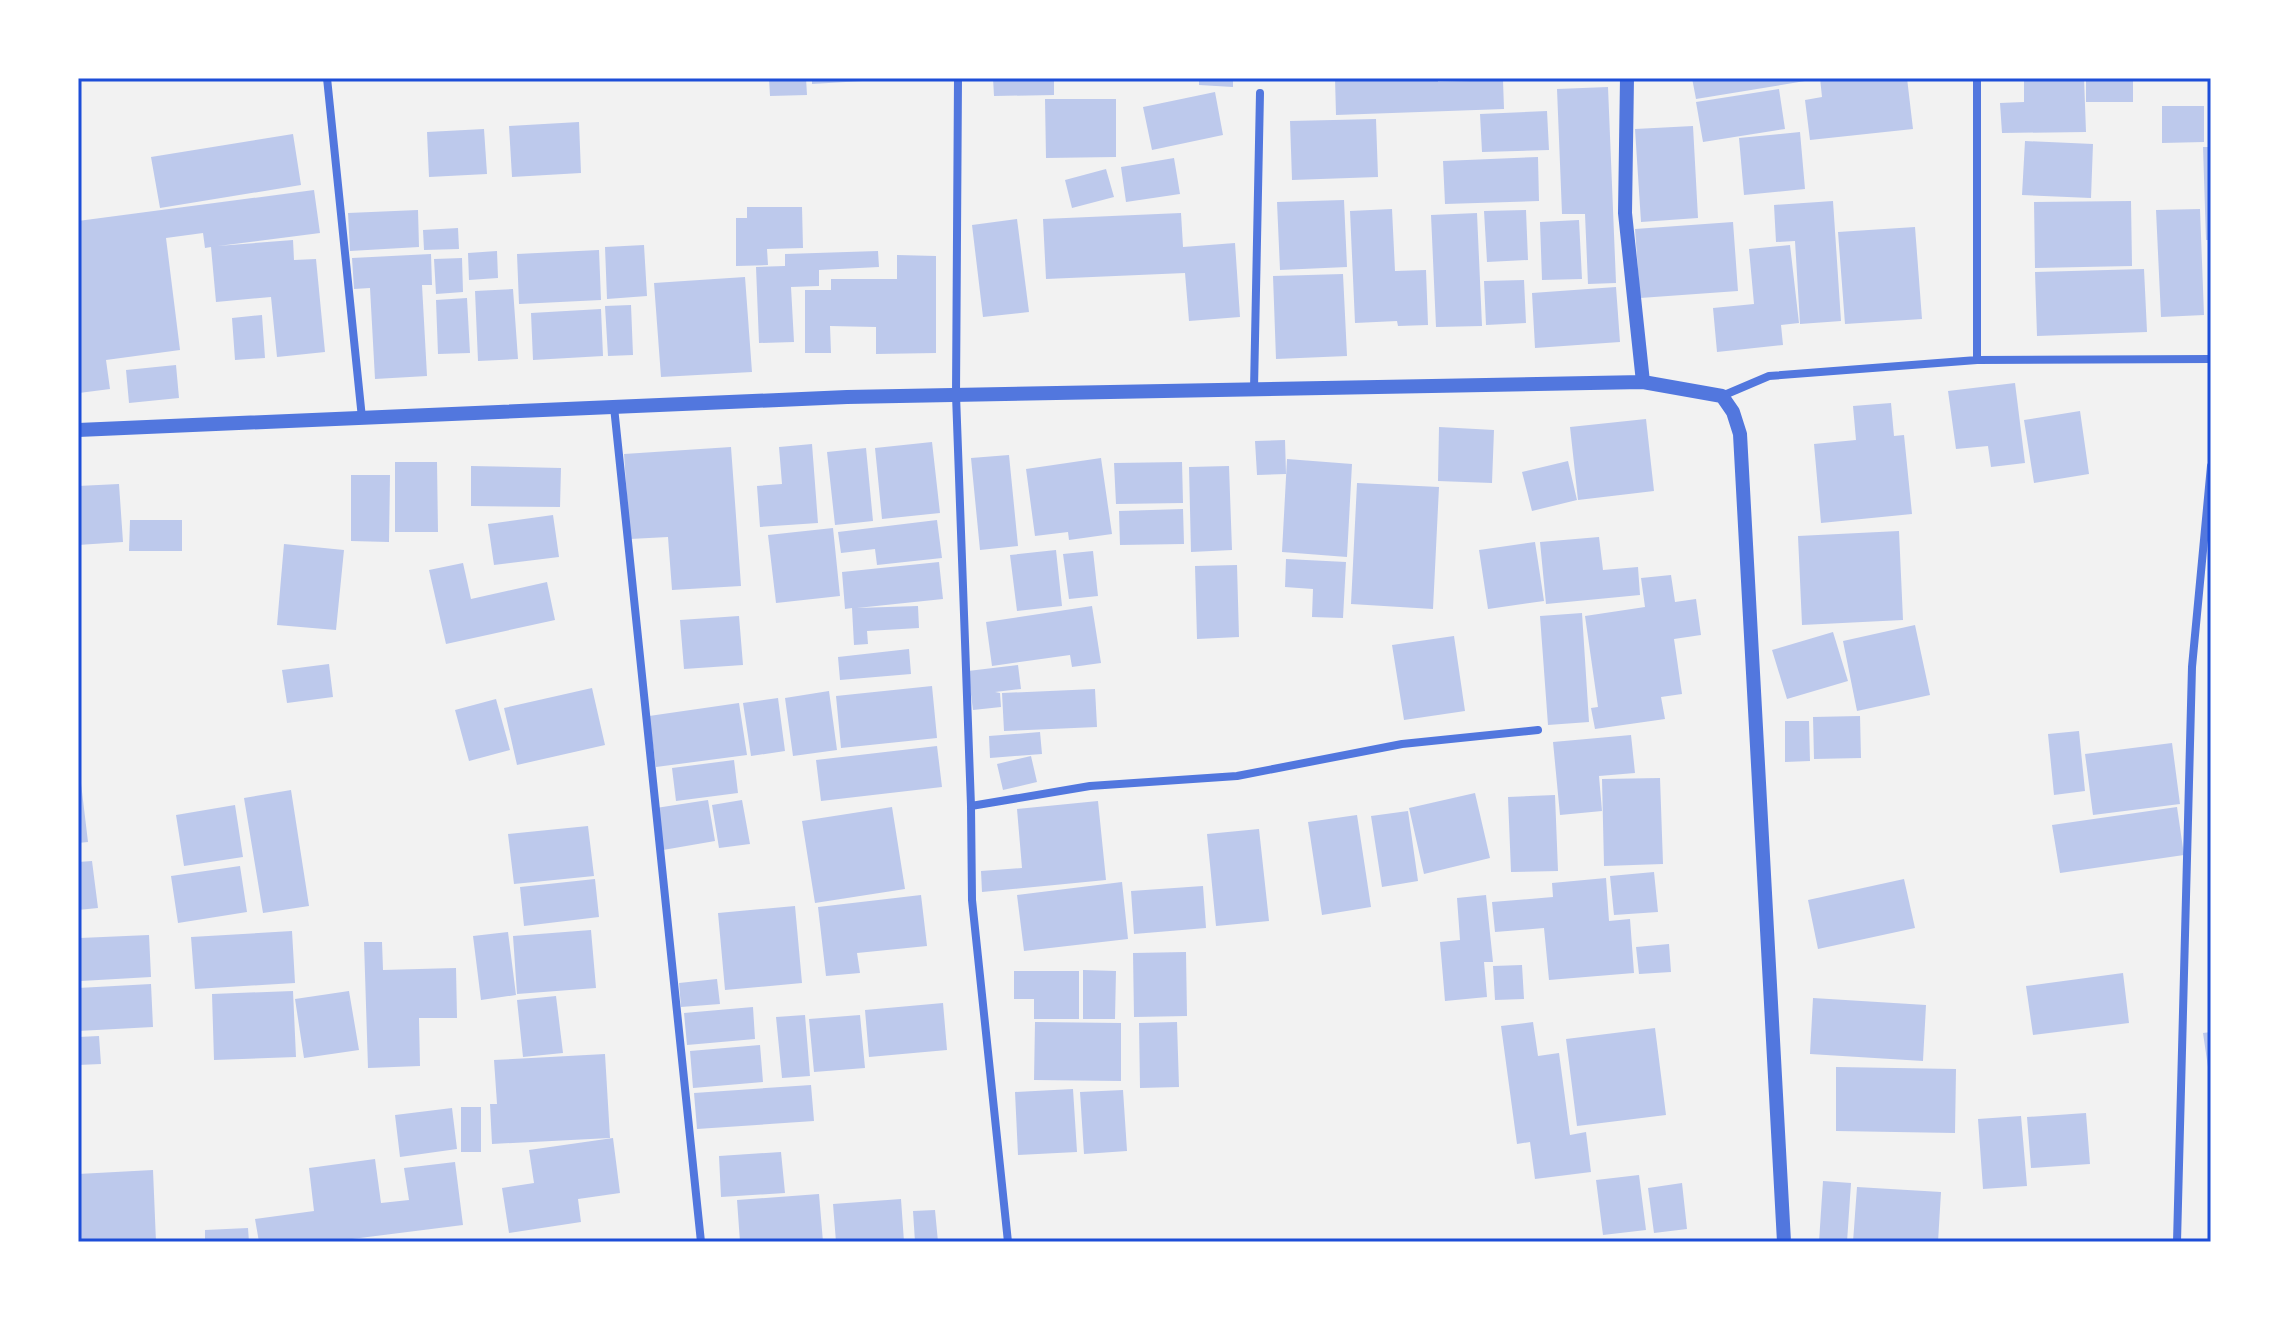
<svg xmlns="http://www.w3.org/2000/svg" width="2289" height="1320" viewBox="0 0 2289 1320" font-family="'IBM Plex Sans',sans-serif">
	<rect width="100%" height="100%" fill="#f2f2f2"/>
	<path fill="#bdc9ec" d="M769 78H806L807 95 770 96Z
		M812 78H878L879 80 812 84Z
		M993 78H1054V95L994 96Z
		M1199 78H1233V87L1199 85Z
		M1335 78H1438V82L1503 80 1504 109 1336 115Z
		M1692 78H1804L1805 81 1696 99Z
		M1820 78H1907L1913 129 1810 140 1805 100 1822 97Z
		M2024 78H2084L2086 132 2002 133 2000 103 2024 102Z
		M2086 78H2133V102H2086Z
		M1608 87 1616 283 1588 284 1585 214H1562L1557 89Z
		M1779 89 1785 129 1703 142 1696 102Z
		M1215 92 1223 135 1152 150 1143 107Z
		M1045 99H1116V157L1046 158Z
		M2162 106H2204V142L2162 143Z
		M1547 111 1549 150 1482 152 1480 114Z
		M1376 119 1378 177 1292 180 1290 121Z
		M579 122 581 173 512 177 509 126Z
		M1693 126 1698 218 1641 222 1635 129Z
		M484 129 487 174 429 177 427 132Z
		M1800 132 1805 189 1744 195 1739 138Z
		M293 134 301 185 160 208 151 157Z
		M2025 141 2093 144 2091 198 2022 195Z
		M2203 147H2211V240H2206Z
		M1538 157 1539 201 1445 204 1443 161Z
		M1174 158 1180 194 1126 202 1121 167Z
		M1106 169 1114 197 1072 208 1065 180Z
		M314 190 320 233 218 246 293 240 294 260 316 259 325 352 277 357 271 297 216 302 211 247 205 248 203 233 166 238 180 350 106 360 110 389 79 393 78 221Z
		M1344 200 1347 267 1280 270 1277 202Z
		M1833 201 1841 321 1800 324 1795 241 1776 242 1774 205Z
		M2131 201 2132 266 2035 268 2034 202Z
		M747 207H802L803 248 767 249 768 265 736 266V218H747Z
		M1392 209 1395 271 1426 270 1428 325 1398 326 1397 321 1355 323 1350 211Z
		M2200 209 2204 315 2161 317 2156 210Z
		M418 210 419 247 350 251 348 213Z
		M1526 210 1528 260 1487 262 1484 211Z
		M1181 213 1183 247 1235 243 1240 317 1189 321 1185 273 1046 279 1043 219Z
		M1477 213 1482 326 1436 327 1431 215Z
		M1017 219 1029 312 983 317 972 225Z
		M1579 220 1582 279 1542 280 1540 222Z
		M1733 222 1738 291 1640 298 1635 229Z
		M1915 227 1922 319 1845 324 1838 232Z
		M458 228 459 249 424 250 423 230Z
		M644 245 647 296 607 299 605 247Z
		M1790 245 1799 323 1781 325 1783 345 1717 352 1713 308 1754 304 1749 249Z
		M599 250 601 300 519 304 517 254Z
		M497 251 498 278 469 280 468 253Z
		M878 251 879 267 819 270V286L791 287 794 342 759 343 756 267 785 266V254Z
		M431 254 432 285H422L427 376 375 379 370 288 354 289 352 258Z
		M897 255 936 256V353L876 354V327L830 326 831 353H805V290H831V279H897Z
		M462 258 463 292 436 294 434 259Z
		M2144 269 2147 332 2037 336 2035 272Z
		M1343 274 1347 356 1276 359 1273 276Z
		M745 277 752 372 661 377 654 283Z
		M1524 280 1526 323 1486 325 1484 281Z
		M1616 287 1620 342 1535 348 1532 293Z
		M513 289 518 359 478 361 475 291Z
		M467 298 470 353 438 354 436 300Z
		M631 305 633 355 608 356 605 306Z
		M601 309 603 356 533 360 531 313Z
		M262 315 265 358 235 360 232 318Z
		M176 365 179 398 129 403 126 370Z
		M2015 383 2025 463 1991 467 1988 446 1956 449 1948 391Z
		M1891 403 1894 436 1904 435 1912 514 1821 523 1814 444 1856 440 1853 406Z
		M2080 411 2089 474 2034 483 2024 420Z
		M1646 419 1654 491 1578 500 1570 427Z
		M1439 427 1494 430 1492 483 1438 481Z
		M1285 440 1286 474 1257 475 1255 441Z
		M932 442 940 513 882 519 875 448Z
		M812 444 818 523 760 527 757 486 782 484 779 447Z
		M731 447 741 586 672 590 668 537 630 539 624 454Z
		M866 448 873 521 835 525 827 452Z
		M1009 455 1018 546 980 550 971 458Z
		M1101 458 1112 534 1069 540 1068 532 1035 536 1026 469Z
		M1287 459 1352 464 1347 557 1282 552Z
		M1568 461 1577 500 1532 511 1522 472Z
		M395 462H437L438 532H395Z
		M1182 462 1183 503 1116 504 1114 463Z
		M471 466 561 468 560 507 471 506Z
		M1229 466 1232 550 1191 552 1189 467Z
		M351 475H390L389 542 351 541Z
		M1357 483 1439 487 1433 609 1351 604Z
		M119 484 123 542 78 545V486Z
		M1183 509 1184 544 1120 545 1119 511Z
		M553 515 559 557 494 565 488 524Z
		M130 520H182V551H129Z
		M937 520 942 558 877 565 875 549 841 553 838 532Z
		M833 528 840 596 776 603 768 535Z
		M1899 531 1903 620 1802 625 1798 536Z
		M1599 537 1603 570 1638 567 1640 595 1546 604 1540 542Z
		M1535 542 1544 601 1488 609 1479 550Z
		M284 544 344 550 336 630 277 625Z
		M1056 550 1062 606 1017 611 1010 555Z
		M1093 551 1098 596 1069 599 1063 554Z
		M1286 559 1346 562 1343 618 1312 617 1313 589 1285 587Z
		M939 562 943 599 857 608 918 606 919 628 867 631 868 644 854 645 852 608 845 609 842 572Z
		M463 563 471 599 547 582 555 620 446 644 429 570Z
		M1237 565 1239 637 1197 639 1195 566Z
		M1671 575 1675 602 1696 599 1701 635 1674 639 1682 694 1661 697 1665 719 1595 729 1591 708 1598 707 1585 616 1645 607 1641 578Z
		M1092 606 1101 663 1072 667 1070 655 992 666 986 622Z
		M1582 613 1589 722 1548 725 1540 616Z
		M739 616 743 665 684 669 680 620Z
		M1915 625 1930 695 1857 711 1843 641Z
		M1833 632 1848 681 1787 699 1772 650Z
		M1454 636 1465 711 1404 720 1392 645Z
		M909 649 911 674 840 680 838 657Z
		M329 664 333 697 287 703 282 670Z
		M1018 665 1021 689 995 692 1000 693 1001 707 973 710 968 671Z
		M932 686 937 738 841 748 836 696Z
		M592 688 605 745 517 765 504 708Z
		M1095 689 1097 727 1004 731 1002 693Z
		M829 691 837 750 793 756 785 698Z
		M778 698 785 751 751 756 743 703Z
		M496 699 510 750 469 761 455 710Z
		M739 703 747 755 656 767 649 716Z
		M1860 716 1861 758 1814 759 1813 717Z
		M1785 721H1809L1810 761 1785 762Z
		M2079 731 2085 791 2054 795 2048 734Z
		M1040 732 1042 754 990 758 989 736Z
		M1631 735 1635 773 1599 776 1602 811 1560 815 1553 742Z
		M2172 743 2180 804 2093 815 2085 754Z
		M937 746 942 787 821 801 816 760Z
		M1031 756 1037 782 1003 790 997 764Z
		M734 760 738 793 676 801 672 768Z
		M78 775H80L88 842 78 843Z
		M1660 778 1663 864 1604 866 1602 779Z
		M291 790 309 906 263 913 244 798Z
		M1475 793 1490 858 1424 874 1409 808Z
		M1555 795 1558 871 1511 872 1508 797Z
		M708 800 715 841 663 850 656 808Z
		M742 800 750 844 719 848 712 805Z
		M1098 801 1106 880 982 892 981 871 1022 868 1017 809Z
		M235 805 243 857 184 866 176 815Z
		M892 807 905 889 815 903 802 821Z
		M2177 807 2184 855 2060 873 2052 825Z
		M1408 811 1418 881 1382 887 1371 816Z
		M1357 815 1371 907 1322 915 1308 822Z
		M588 826 594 876 514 884 508 834Z
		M1259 829 1269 921 1216 926 1207 834Z
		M92 861 98 908 78 910V862Z
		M240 866 247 912 178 923 171 876Z
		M1654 872 1658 912 1614 915 1610 876Z
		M1606 878 1609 921 1630 919 1634 973 1549 980 1544 928 1495 932 1492 902 1553 897 1552 883Z
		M595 879 599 917 524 926 520 887Z
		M1904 879 1915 928 1818 949 1808 900Z
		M1122 882 1128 939 1024 951 1017 895Z
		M1203 886 1206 928 1134 934 1131 891Z
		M921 895 927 946 857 953 860 973 826 976 818 907Z
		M1486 895 1493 962H1484L1487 997 1445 1001 1440 942 1460 940 1457 898Z
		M795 906 802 983 725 990 718 913Z
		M591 930 596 988 517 994 513 936Z
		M292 931 295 983 195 989 191 937Z
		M508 932 516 995 481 1000 473 936Z
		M149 935 151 977 81 981 80 938Z
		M364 942H382L383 970 456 968 457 1018H419L420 1066 368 1068Z
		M1669 944 1671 972 1639 974 1636 947Z
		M1186 952 1187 1016 1134 1017 1133 953Z
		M1522 965 1524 999 1495 1000 1493 966Z
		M1083 970 1116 971 1115 1019H1083Z
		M1014 971H1079V1019H1034V999H1014Z
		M2123 973 2129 1023 2033 1035 2026 986Z
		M717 979 720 1004 681 1007 679 983Z
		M151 984 153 1027 78 1031V988Z
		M293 991 296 1057 214 1060 212 994Z
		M349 991 359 1050 304 1058 295 999Z
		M556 996 563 1053 523 1057 517 1000Z
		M1813 998 1926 1005 1923 1061 1810 1054Z
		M943 1003 947 1050 869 1057 865 1010Z
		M753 1007 755 1039 687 1045 684 1013Z
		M805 1015 810 1076 782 1078 776 1017Z
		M860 1015 865 1068 814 1072 809 1019Z
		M1035 1022 1121 1023V1081L1034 1080Z
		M1177 1022 1179 1087 1140 1088 1139 1023Z
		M1533 1022 1538 1056 1559 1053 1570 1135 1586 1132 1591 1172 1535 1179 1530 1142 1517 1144 1501 1026Z
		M1655 1028 1666 1115 1577 1126 1566 1039Z
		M2211 1032V1074H2209L2203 1033Z
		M99 1036 101 1064 78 1065V1037Z
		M760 1045 763 1082 693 1088 690 1051Z
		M605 1054 610 1138 492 1144 490 1104H497L494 1060Z
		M1836 1067 1956 1069 1955 1133 1836 1131Z
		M811 1085 814 1121 697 1129 694 1093Z
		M1073 1089 1077 1152 1018 1155 1015 1092Z
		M1123 1090 1127 1151 1084 1154 1080 1092Z
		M461 1107H481V1152H461Z
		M452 1108 457 1149 400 1157 395 1115Z
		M2086 1113 2090 1164 2031 1168 2027 1117Z
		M2021 1116 2027 1186 1983 1189 1978 1119Z
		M613 1138 620 1193 578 1199 581 1222 509 1233 502 1188 534 1183 529 1150Z
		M781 1152 785 1193 721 1197 719 1156Z
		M375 1159 381 1203 409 1200 404 1168 455 1162 463 1225 328 1242H259L255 1219 314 1211 309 1168Z
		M153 1170 156 1242H78V1174Z
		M1639 1175 1646 1230 1603 1235 1596 1180Z
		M1823 1181 1851 1183 1847 1242H1819Z
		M1682 1183 1687 1229 1654 1233 1648 1188Z
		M1857 1187 1941 1192 1938 1242H1853Z
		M819 1194 823 1242H740L737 1200Z
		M901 1199 904 1242H836L833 1204Z
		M935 1210 938 1242H915L913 1211Z
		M248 1228 249 1242H205V1230Z"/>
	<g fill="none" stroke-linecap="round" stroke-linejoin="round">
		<path stroke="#5277de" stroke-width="8" d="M327 78 362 418
			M958 78 956 395 971 806 972 900 1008 1242
			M1977 78V360
			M1254 389 1260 93
			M1722 396 1769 376 1977 360 2211 359
			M614 407 701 1242
			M971 806 1090 786 1237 776 1402 744 1538 730
			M2177 1242 2192 667 2211 466"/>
		<path stroke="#5277de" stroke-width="14" d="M1627 78 1625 213 1643 382 1722 396 1733 412 1740 434 1784 1242
			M78 430 847 397 1643 382"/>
	</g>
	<rect width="2289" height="1320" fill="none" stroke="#ffffff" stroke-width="160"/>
	<rect x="80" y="80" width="2129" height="1160" fill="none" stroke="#1d4ed8" stroke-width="3"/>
</svg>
